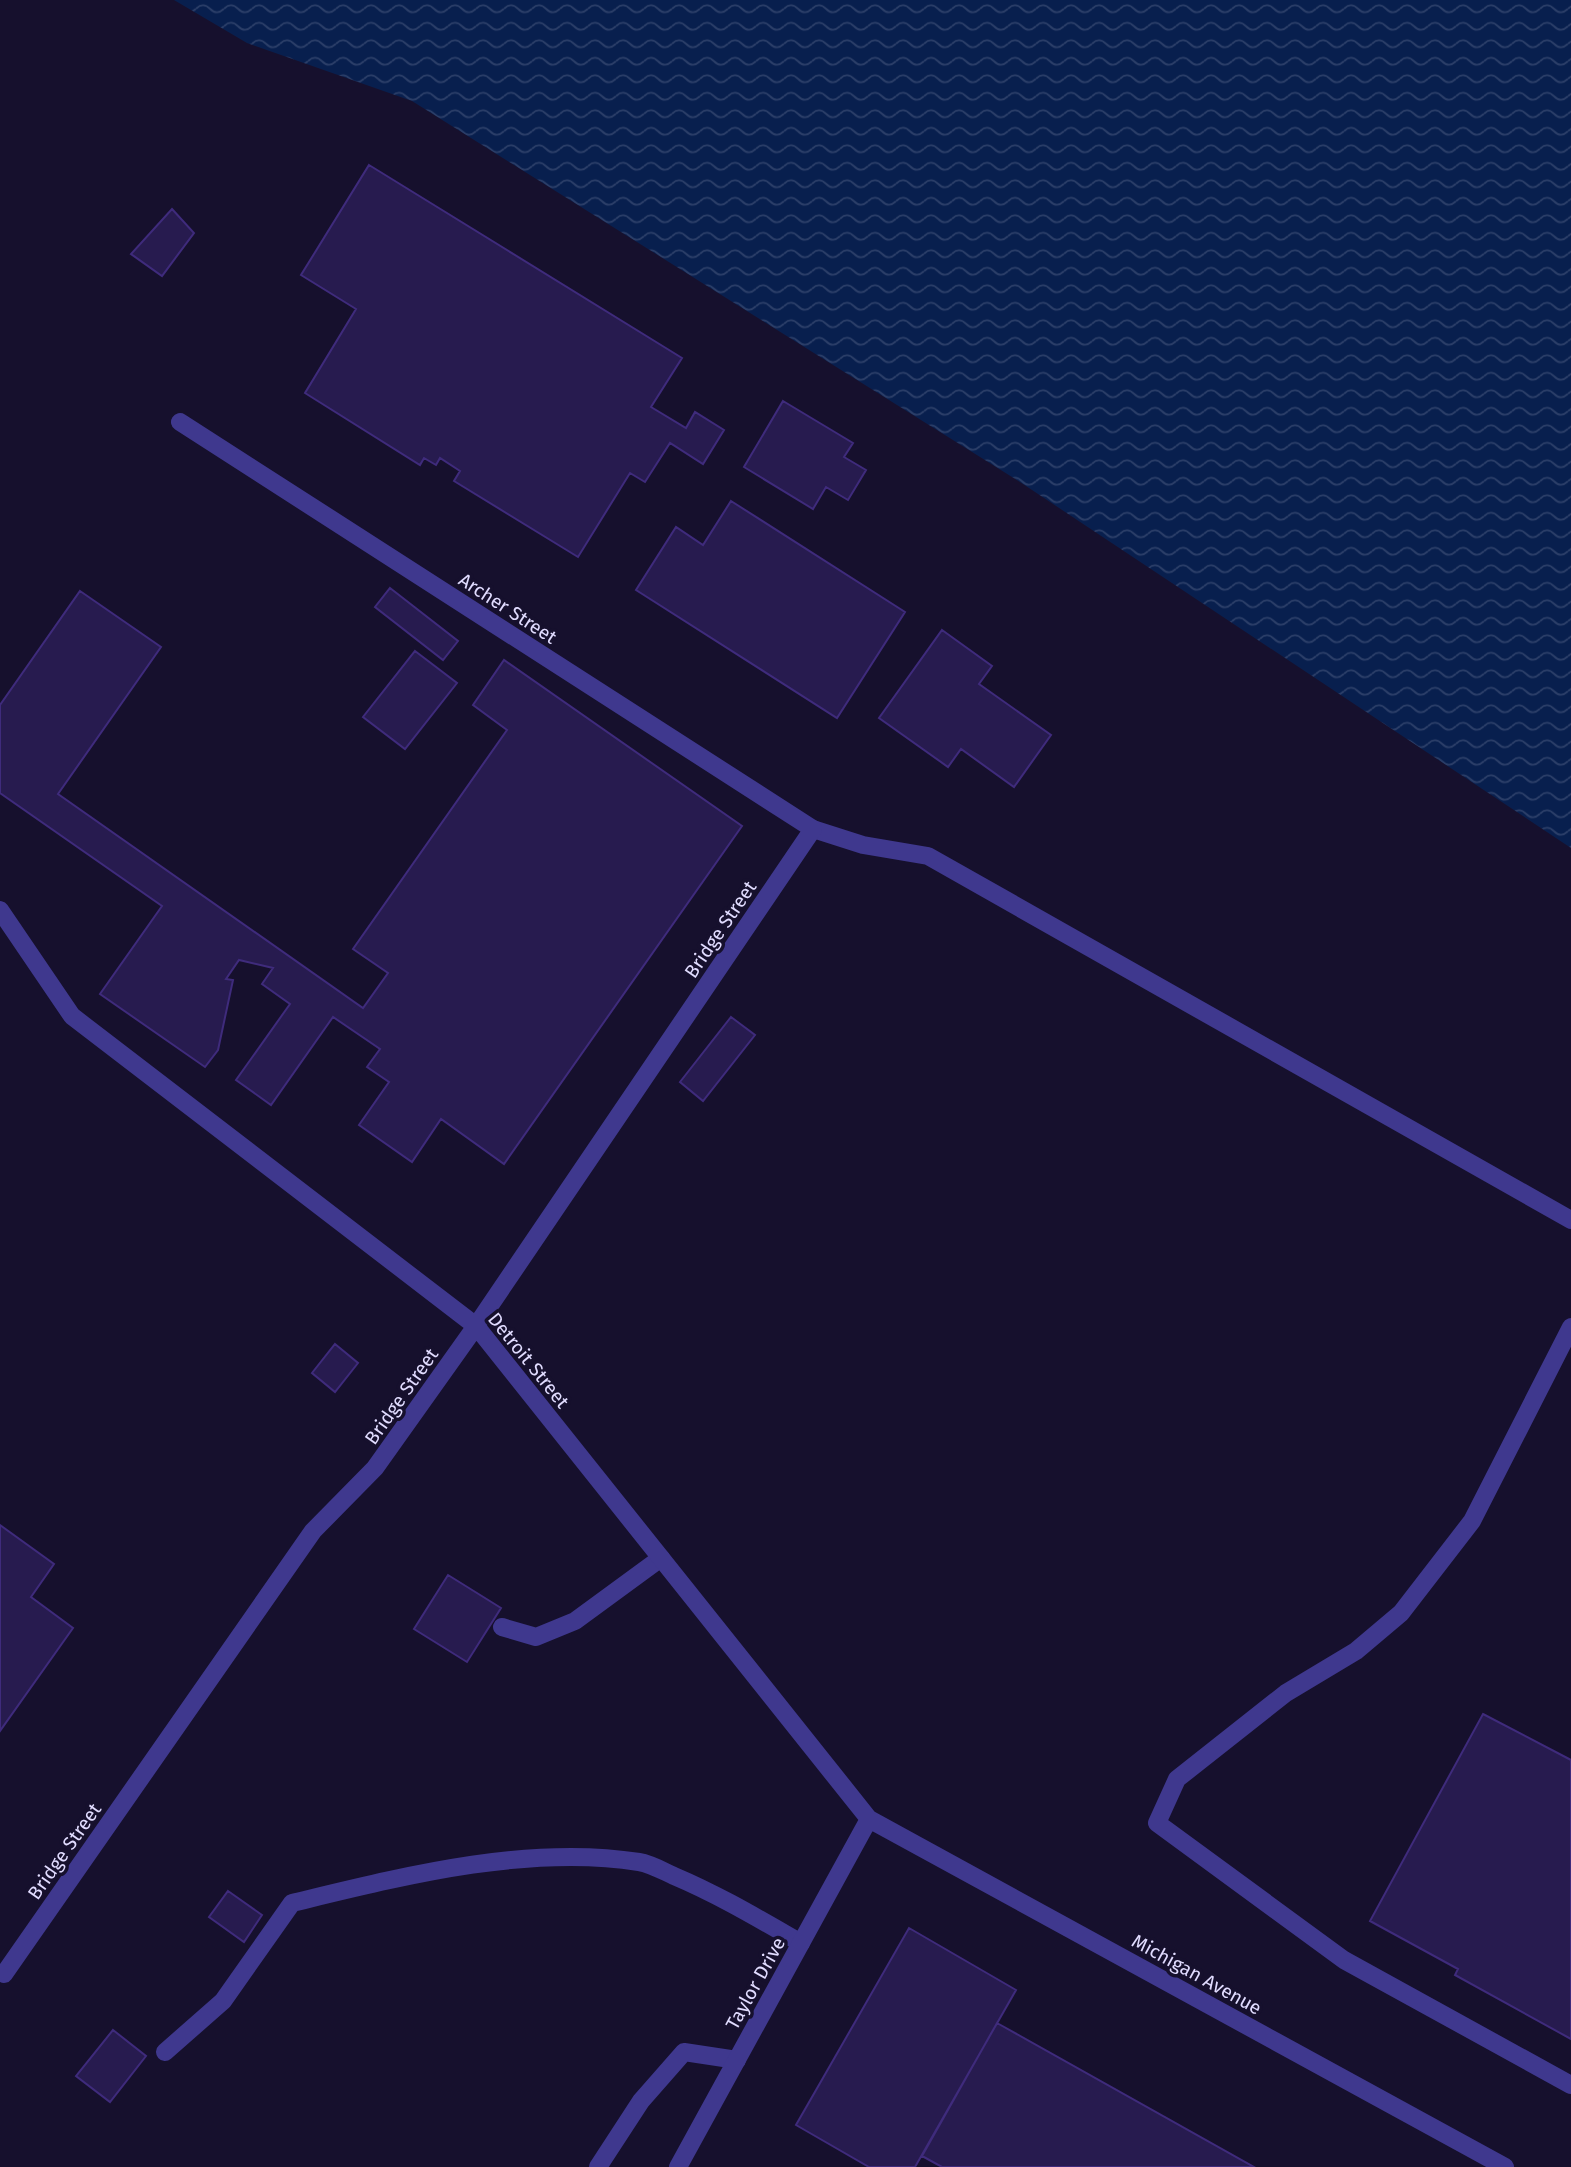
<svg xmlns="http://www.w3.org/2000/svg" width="1571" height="2167" viewBox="0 0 1571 2167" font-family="'Fira Sans',sans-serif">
	<defs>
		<pattern id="water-waves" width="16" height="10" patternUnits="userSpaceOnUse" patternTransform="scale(1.75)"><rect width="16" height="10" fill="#081f4e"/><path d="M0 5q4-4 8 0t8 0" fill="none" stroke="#2c3f69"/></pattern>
	</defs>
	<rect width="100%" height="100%" fill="#16102d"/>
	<path fill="url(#water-waves)" d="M174 0H1571V848L1023 484 412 101 247 43Z"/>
	<path fill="#271b4f" stroke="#3f2b7c" stroke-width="2" d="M369 165 682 358 651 407 686 428 695 412 724 430 703 464 670 443 645 482 630 473 578 557 454 481 460 471 440 458 436 465 424 458 420 465 305 393 356 309 301 275Z
		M172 209 194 233 162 276 131 254Z
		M783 401 853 443 844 457 866 470 848 500 826 487 813 509 744 467Z
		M731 501 905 612 837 718 636 590 676 527 703 545Z
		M390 588 458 641 443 660 375 607Z
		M80 591 161 647 58 794 363 1008 388 973 353 949 507 730 473 705 504 660 742 826 504 1164 441 1119 412 1162 359 1125 389 1082 367 1067 380 1049 333 1017 271 1105 236 1080 290 1004 262 984 273 968 239 960 226 979 233 980 218 1050 205 1067 100 994 162 906 0 793V705Z
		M942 630 992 666 979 684 1051 735 1014 787 961 749 948 767 879 718Z
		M415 651 457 683 405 749 363 717Z
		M731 1017 755 1035 703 1101 680 1082Z
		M335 1344 358 1363 335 1392 312 1373Z
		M0 1525 54 1564 31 1597 73 1628 0 1731Z
		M448 1575 501 1608 467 1662 414 1629Z
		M1483 1714 1571 1760V2039L1455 1975 1458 1969 1370 1921Z
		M228 1891 262 1915 244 1942 209 1917Z
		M909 1928 1016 1990 915 2167H869L796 2125Z
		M997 2023 1254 2167H942L922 2156Z
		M113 2030 146 2056 110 2102 76 2076Z"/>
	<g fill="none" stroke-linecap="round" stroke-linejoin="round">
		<path stroke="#3f388e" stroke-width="18" d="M813 829 863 845 928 856 1571 1220
			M1571 1327 1472 1521 1401 1613 1356 1651 1286 1693 1177 1779 1157 1823 1344 1960 1571 2085
			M502 1627 536 1637 575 1621 661 1558
			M165 2052 223 2001 292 1903C400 1877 527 1844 639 1862 651 1864 663 1871 674 1876 719 1895 759 1919 801 1943
			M598 2167 641 2101 684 2052 737 2060"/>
		<path stroke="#3f388e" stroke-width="18" d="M0 910 72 1016 476 1326 869 1819 1505 2167
			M4 1974 313 1531 375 1468 476 1326 813 829 180 422
			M678 2167 869 1819"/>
	</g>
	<g text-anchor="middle" stroke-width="7" stroke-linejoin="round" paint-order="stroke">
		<g font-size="19" fill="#e1dcff" stroke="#16102d">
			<text transform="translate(508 608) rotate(33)" y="7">Archer Street</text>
			<text transform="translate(720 929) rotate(-56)" y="7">Bridge Street</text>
			<text transform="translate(529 1360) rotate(51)" y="7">Detroit Street</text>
			<text transform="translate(401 1396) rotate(-55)" y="7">Bridge Street</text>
			<text transform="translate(64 1851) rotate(-55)" y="7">Bridge Street</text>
			<text transform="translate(1197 1974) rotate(29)" y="7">Michigan Avenue</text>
			<text transform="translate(755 1983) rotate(-61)" y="7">Taylor Drive</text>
		</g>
	</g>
</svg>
